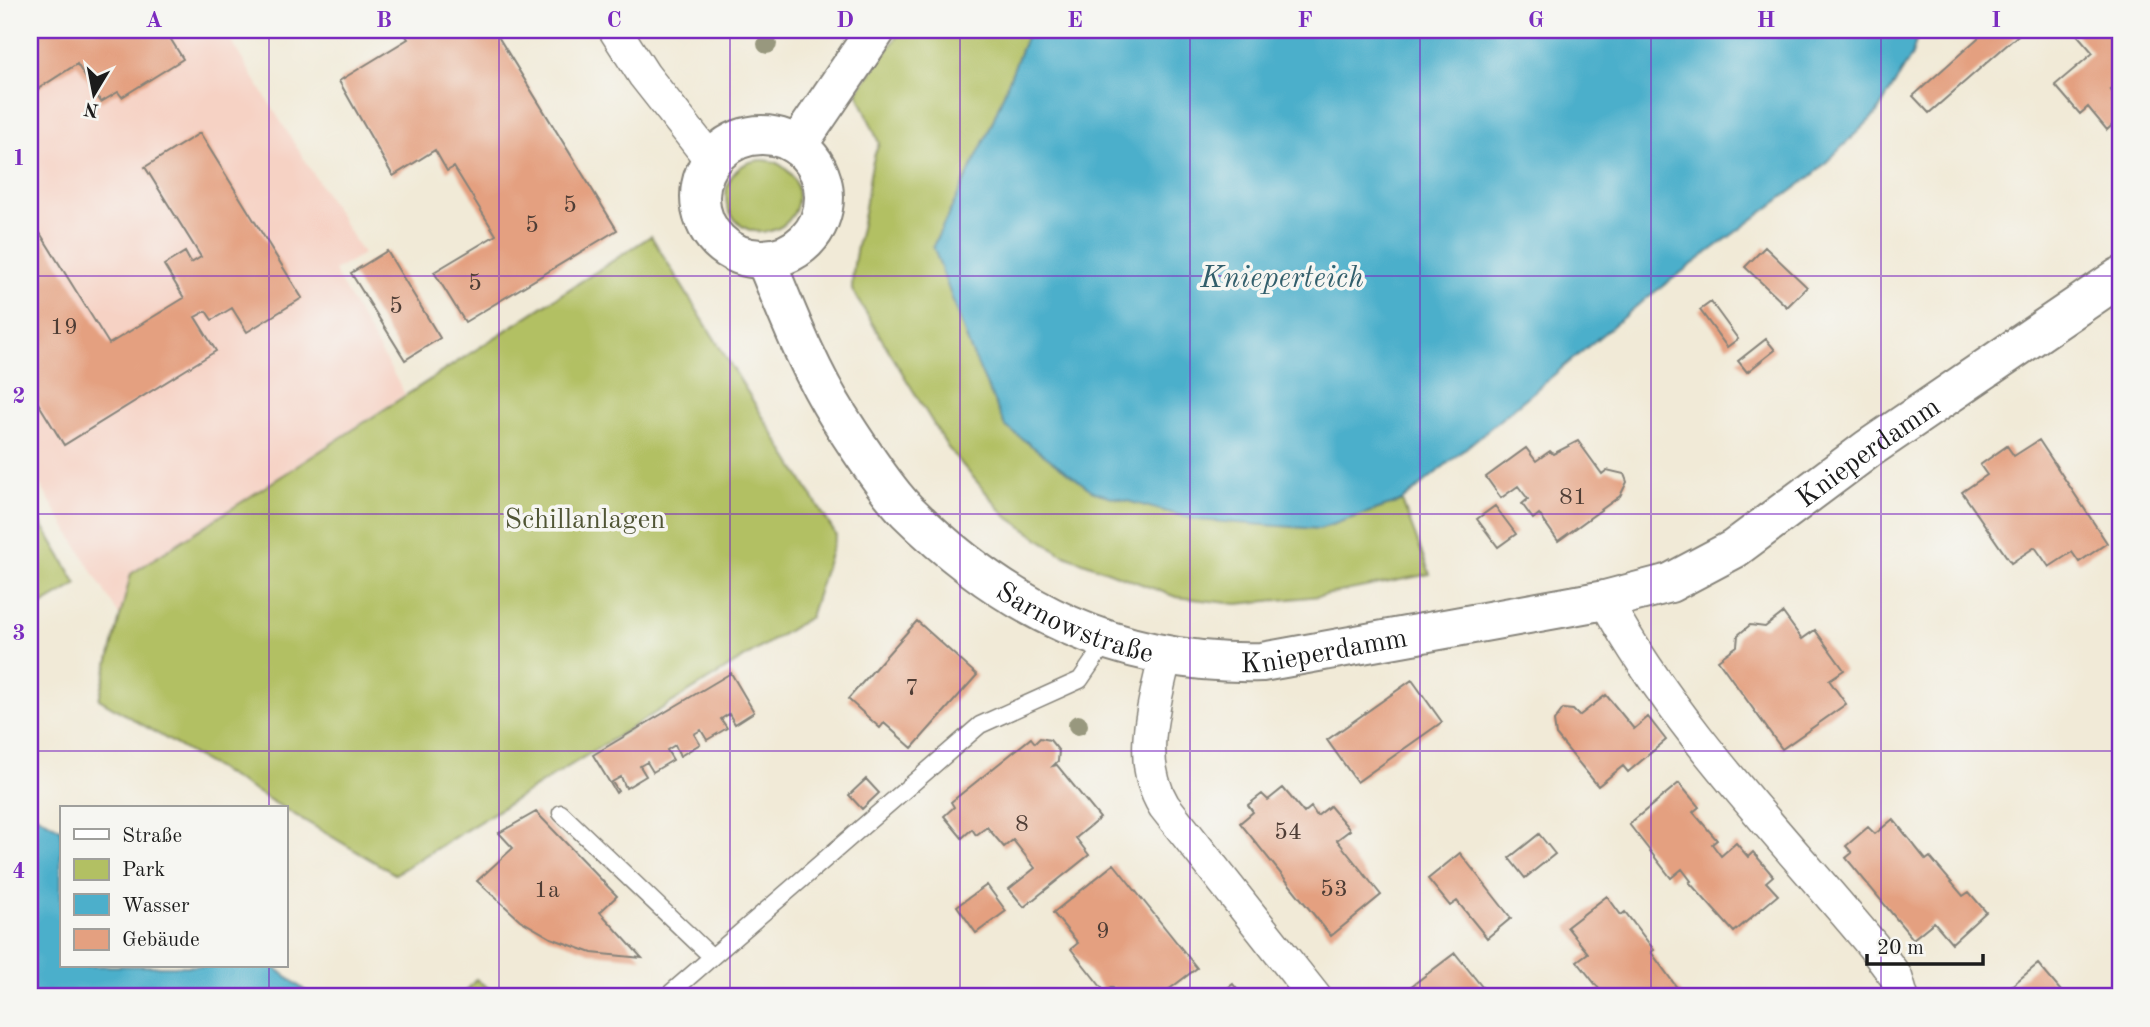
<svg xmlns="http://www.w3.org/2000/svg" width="2150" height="1027" viewBox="0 0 2150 1027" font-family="'Old Standard TT',serif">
	<rect width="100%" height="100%" fill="#f6f6f2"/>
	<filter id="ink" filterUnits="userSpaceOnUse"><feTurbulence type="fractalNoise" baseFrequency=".0143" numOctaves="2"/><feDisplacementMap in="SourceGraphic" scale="14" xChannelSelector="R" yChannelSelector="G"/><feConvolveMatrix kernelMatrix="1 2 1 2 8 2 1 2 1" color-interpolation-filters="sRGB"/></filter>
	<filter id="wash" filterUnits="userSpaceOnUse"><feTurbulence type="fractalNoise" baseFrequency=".00686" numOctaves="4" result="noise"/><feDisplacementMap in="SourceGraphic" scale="28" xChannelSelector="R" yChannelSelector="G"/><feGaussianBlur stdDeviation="1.57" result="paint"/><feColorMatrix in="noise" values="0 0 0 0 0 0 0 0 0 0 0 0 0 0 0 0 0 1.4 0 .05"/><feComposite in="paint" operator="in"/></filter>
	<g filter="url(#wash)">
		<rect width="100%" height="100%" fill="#f1ead7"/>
		<path fill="#f6d2c4" d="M30 30H224L363 254 334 271 405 394 131 574 120 617 30 468Z"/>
		<path fill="#b2c063" stroke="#676e40" stroke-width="2" d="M902 30H1029L988 133 934 246 970 348 1005 425 1319 529 1402 501 1430 574 1320 596 1237 604 1176 597 1062 554 1006 516 948 448 852 290C852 262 859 240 864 213 869 188 869 166 879 143L857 92Z
			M726 196a36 36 0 1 1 72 0a36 36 0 1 1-72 0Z
			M651 236 836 535 810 617 395 874 99 699 131 574Z
			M30 504 77 584 30 612Z
			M476 979 500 997H462Z"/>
		<path fill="#4cafcb" stroke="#346674" stroke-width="2" d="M1029 30H1919L1912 55 1877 113 1813 175 1644 300 1402 501 1319 529 1197 520 1094 492 1005 426 970 348 933 246 988 133Z
			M30 812 61 829V966H273L313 997H30Z"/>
		<g id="blocks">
			<path fill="#e4a080" d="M30 30H165L183 59 122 97 118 92 101 102 77 64 30 94Z
				M402 30H494L617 230 465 322 434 272 496 235 454 167 447 171 435 150 393 176 339 81 408 39Z
				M1987 30H2024L1929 113 1913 96Z
				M2073 30H2120V86L2118 82 2110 89 2120 101V118L2107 130 2088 107 2080 114 2055 85 2093 53Z
				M200 133 302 298 247 332 232 308 212 320 206 311 195 317 216 351 64 445 30 390V345L35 342 30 333V217L109 344 184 298 164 265 185 252 191 263 201 257 145 167Z
				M1765 247 1807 287 1787 307 1745 267Z
				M387 251 440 338 405 360 351 273Z
				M1711 302 1738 339 1727 347 1700 310Z
				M1766 339 1775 350 1747 372 1738 361Z
				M2039 440 2107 543 2079 562 2072 552 2049 567 2035 547 2011 563 1962 492 1987 475 1980 465 2007 446 2014 456Z
				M1578 441 1602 474 1607 470 1624 474 1627 482 1620 496 1558 541 1539 514 1533 519 1522 504 1528 499 1518 486 1501 498 1486 477 1526 448 1536 461 1550 451 1553 454Z
				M1495 506 1516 534 1498 547 1477 519Z
				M1783 613 1802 639 1815 630 1844 670 1829 680 1846 704 1782 749 1718 660 1737 646 1738 635 1750 625 1765 627Z
				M917 621 977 675 912 748 884 723 880 728 848 699Z
				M731 673 754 712 735 724 729 714 721 719 727 728 707 740 701 730 694 734 700 744 680 756 675 745 667 750 673 760 653 772 647 762 640 766 646 776 626 788 621 777 612 782 618 791 616 793 593 755Z
				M1412 680 1442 722 1357 782 1327 740Z
				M1606 695 1634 729 1648 717 1666 740 1628 772 1623 766 1598 786 1556 735 1554 721 1563 709 1573 710 1579 716Z
				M1031 738 1035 743 1040 738 1050 740 1059 751 1058 761 1053 766 1057 765 1100 818 1076 838 1089 855 1024 907 1009 889 1035 868 1013 840 1004 847 987 827 976 835 972 829 962 838 944 816 954 807 951 802Z
				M866 779 879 793 862 809 849 795Z
				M1679 783 1699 807 1693 812 1717 840 1712 844 1721 856 1736 843 1748 857 1753 852 1773 876 1766 882 1778 895 1734 932 1689 882 1691 881 1682 869 1671 878 1629 824Z
				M1283 788 1304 813 1311 807 1317 816 1330 806 1350 830 1337 840 1381 895 1331 936 1240 823 1253 812 1248 805 1262 794 1268 800Z
				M536 812 617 896 600 912 642 958 592 953 551 938 520 920 477 881 513 848 499 833Z
				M1893 819 1926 860 1930 857 1963 896 1969 892 1986 912 1952 943 1934 922 1913 939 1846 858 1852 853 1846 846 1868 827 1875 834Z
				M1539 834 1555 854 1525 878 1509 858Z
				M1460 853 1511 918 1487 938 1457 901 1450 906 1428 879Z
				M1114 864 1197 968 1159 997H1121L1112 987 1105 992 1071 949 1078 943 1053 913Z
				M987 885 1006 911 976 933 957 906Z
				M1607 896 1621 915 1625 912 1654 950 1651 952 1683 996 1681 997H1600L1596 992 1599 989 1577 961 1588 953 1567 927Z
				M1455 953 1490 997H1397Z
				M2038 964 2066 997H1998Z
				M1233 984 1243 997H1216Z"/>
		</g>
	</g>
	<g filter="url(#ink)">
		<use href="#blocks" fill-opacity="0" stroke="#86837a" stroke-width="2"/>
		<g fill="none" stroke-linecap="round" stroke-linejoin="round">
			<g stroke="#86837a" stroke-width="19">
				<path id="service" d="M561 813 712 957
					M666 997 980 725 1080 680 1106 642"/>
			</g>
			<g stroke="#86837a" stroke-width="35">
				<path id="minor" d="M615 30 644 75 711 160
					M1605 600C1675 728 1780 834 1873 946L1896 977 1902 997
					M1165 657C1154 707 1136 760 1164 806L1315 997"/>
			</g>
			<g stroke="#86837a" stroke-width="42">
				<g id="tertiary">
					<circle cx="762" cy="197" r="62"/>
					<path d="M797 146 876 30"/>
					<path id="s1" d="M765 259C787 312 808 368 839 417 855 442 887 491 907 511 1007 610 1120 666 1262 662L1605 600 1670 583 1734 549 1868 449 2120 277"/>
				</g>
			</g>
			<use href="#service" stroke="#fff" stroke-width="16"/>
			<use href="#minor" stroke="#fff" stroke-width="32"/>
			<use href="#tertiary" stroke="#fff" stroke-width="38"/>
		</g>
		<g fill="#98987e">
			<circle cx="767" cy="44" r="10"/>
			<circle cx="1078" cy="725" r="10"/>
		</g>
	</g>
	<path fill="none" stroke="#7b2cbf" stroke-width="2" stroke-opacity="0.55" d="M269 30V808M499 30V997M730 30V997M960 30V997M1190 30V997M1420 30V997M1651 30V997M1881 30V997M30 276H2120M30 514H2120M30 751H2120M269 966V997"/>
	<g text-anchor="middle" stroke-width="7" stroke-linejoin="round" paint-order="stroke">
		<g font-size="24" fill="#4e3d35">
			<text x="570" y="212">5</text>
			<text x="532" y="232">5</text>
			<text x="475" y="290">5</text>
			<text x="396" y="313">5</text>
			<text x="64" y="334">19</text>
			<text x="1573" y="504">81</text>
			<text x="912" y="695">7</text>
			<text x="1022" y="831">8</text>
			<text x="1288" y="839">54</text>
			<text x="1334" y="896">53</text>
			<text x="547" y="897">1a</text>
			<text x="1103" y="938">9</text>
		</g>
		<g font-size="28" fill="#1c1c1c" stroke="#f6f6f2">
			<text dy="10" stroke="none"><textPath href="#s1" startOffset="1342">Knieperdamm</textPath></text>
			<text dy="10" stroke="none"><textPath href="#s1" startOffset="495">Sarnowstraße</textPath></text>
			<text dy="10" stroke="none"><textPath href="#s1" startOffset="751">Knieperdamm</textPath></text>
		</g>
		<g font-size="28" fill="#505535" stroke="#f6f6f2">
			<text x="585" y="528">Schillanlagen</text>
		</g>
		<g font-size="30" font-style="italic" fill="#325e6b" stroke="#f6f6f2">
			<text x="1282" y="287">Knieperteich</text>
		</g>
	</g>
	<rect width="2150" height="1027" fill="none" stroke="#f6f6f2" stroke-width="77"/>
	<rect x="60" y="806" width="228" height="161" fill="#f6f6f2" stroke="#9f9f9c" stroke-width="2"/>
	<rect x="74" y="829" width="35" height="10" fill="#ffffff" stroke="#9f9f9c" stroke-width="2"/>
	<text x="122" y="842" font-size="21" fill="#1c1c1c">Straße</text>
	<rect x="74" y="859" width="35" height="21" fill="#b2c063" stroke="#9f9f9c" stroke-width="2"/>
	<text x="122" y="876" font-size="21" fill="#1c1c1c">Park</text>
	<rect x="74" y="894" width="35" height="21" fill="#4cafcb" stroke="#9f9f9c" stroke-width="2"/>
	<text x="122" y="912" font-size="21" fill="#1c1c1c">Wasser</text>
	<rect x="74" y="929" width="35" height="21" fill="#e4a080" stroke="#9f9f9c" stroke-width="2"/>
	<text x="122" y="946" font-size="21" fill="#1c1c1c">Gebäude</text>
	<g transform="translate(94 94) rotate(190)" stroke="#f6f6f2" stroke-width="5" paint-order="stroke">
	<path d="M0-5L12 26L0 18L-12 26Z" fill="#1c1c1c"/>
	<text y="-10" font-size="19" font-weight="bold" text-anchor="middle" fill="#1c1c1c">N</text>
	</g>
	<path d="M1867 954v10h116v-10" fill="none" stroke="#1c1c1c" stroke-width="3.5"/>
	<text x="1877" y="954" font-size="21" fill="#1c1c1c" stroke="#f6f6f2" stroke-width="5" paint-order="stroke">20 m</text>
	<rect x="38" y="38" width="2074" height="950" fill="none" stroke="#7b2cbf" stroke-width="2.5"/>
	<g font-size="23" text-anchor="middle" font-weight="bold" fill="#7b2cbf">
		<text x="154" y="27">A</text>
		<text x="384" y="27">B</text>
		<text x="614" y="27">C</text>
		<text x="845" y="27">D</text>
		<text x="1075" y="27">E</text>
		<text x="1305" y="27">F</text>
		<text x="1536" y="27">G</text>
		<text x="1766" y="27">H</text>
		<text x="1996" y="27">I</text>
		<text x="19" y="165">1</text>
		<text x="19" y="403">2</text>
		<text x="19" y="640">3</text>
		<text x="19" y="878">4</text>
	</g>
</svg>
